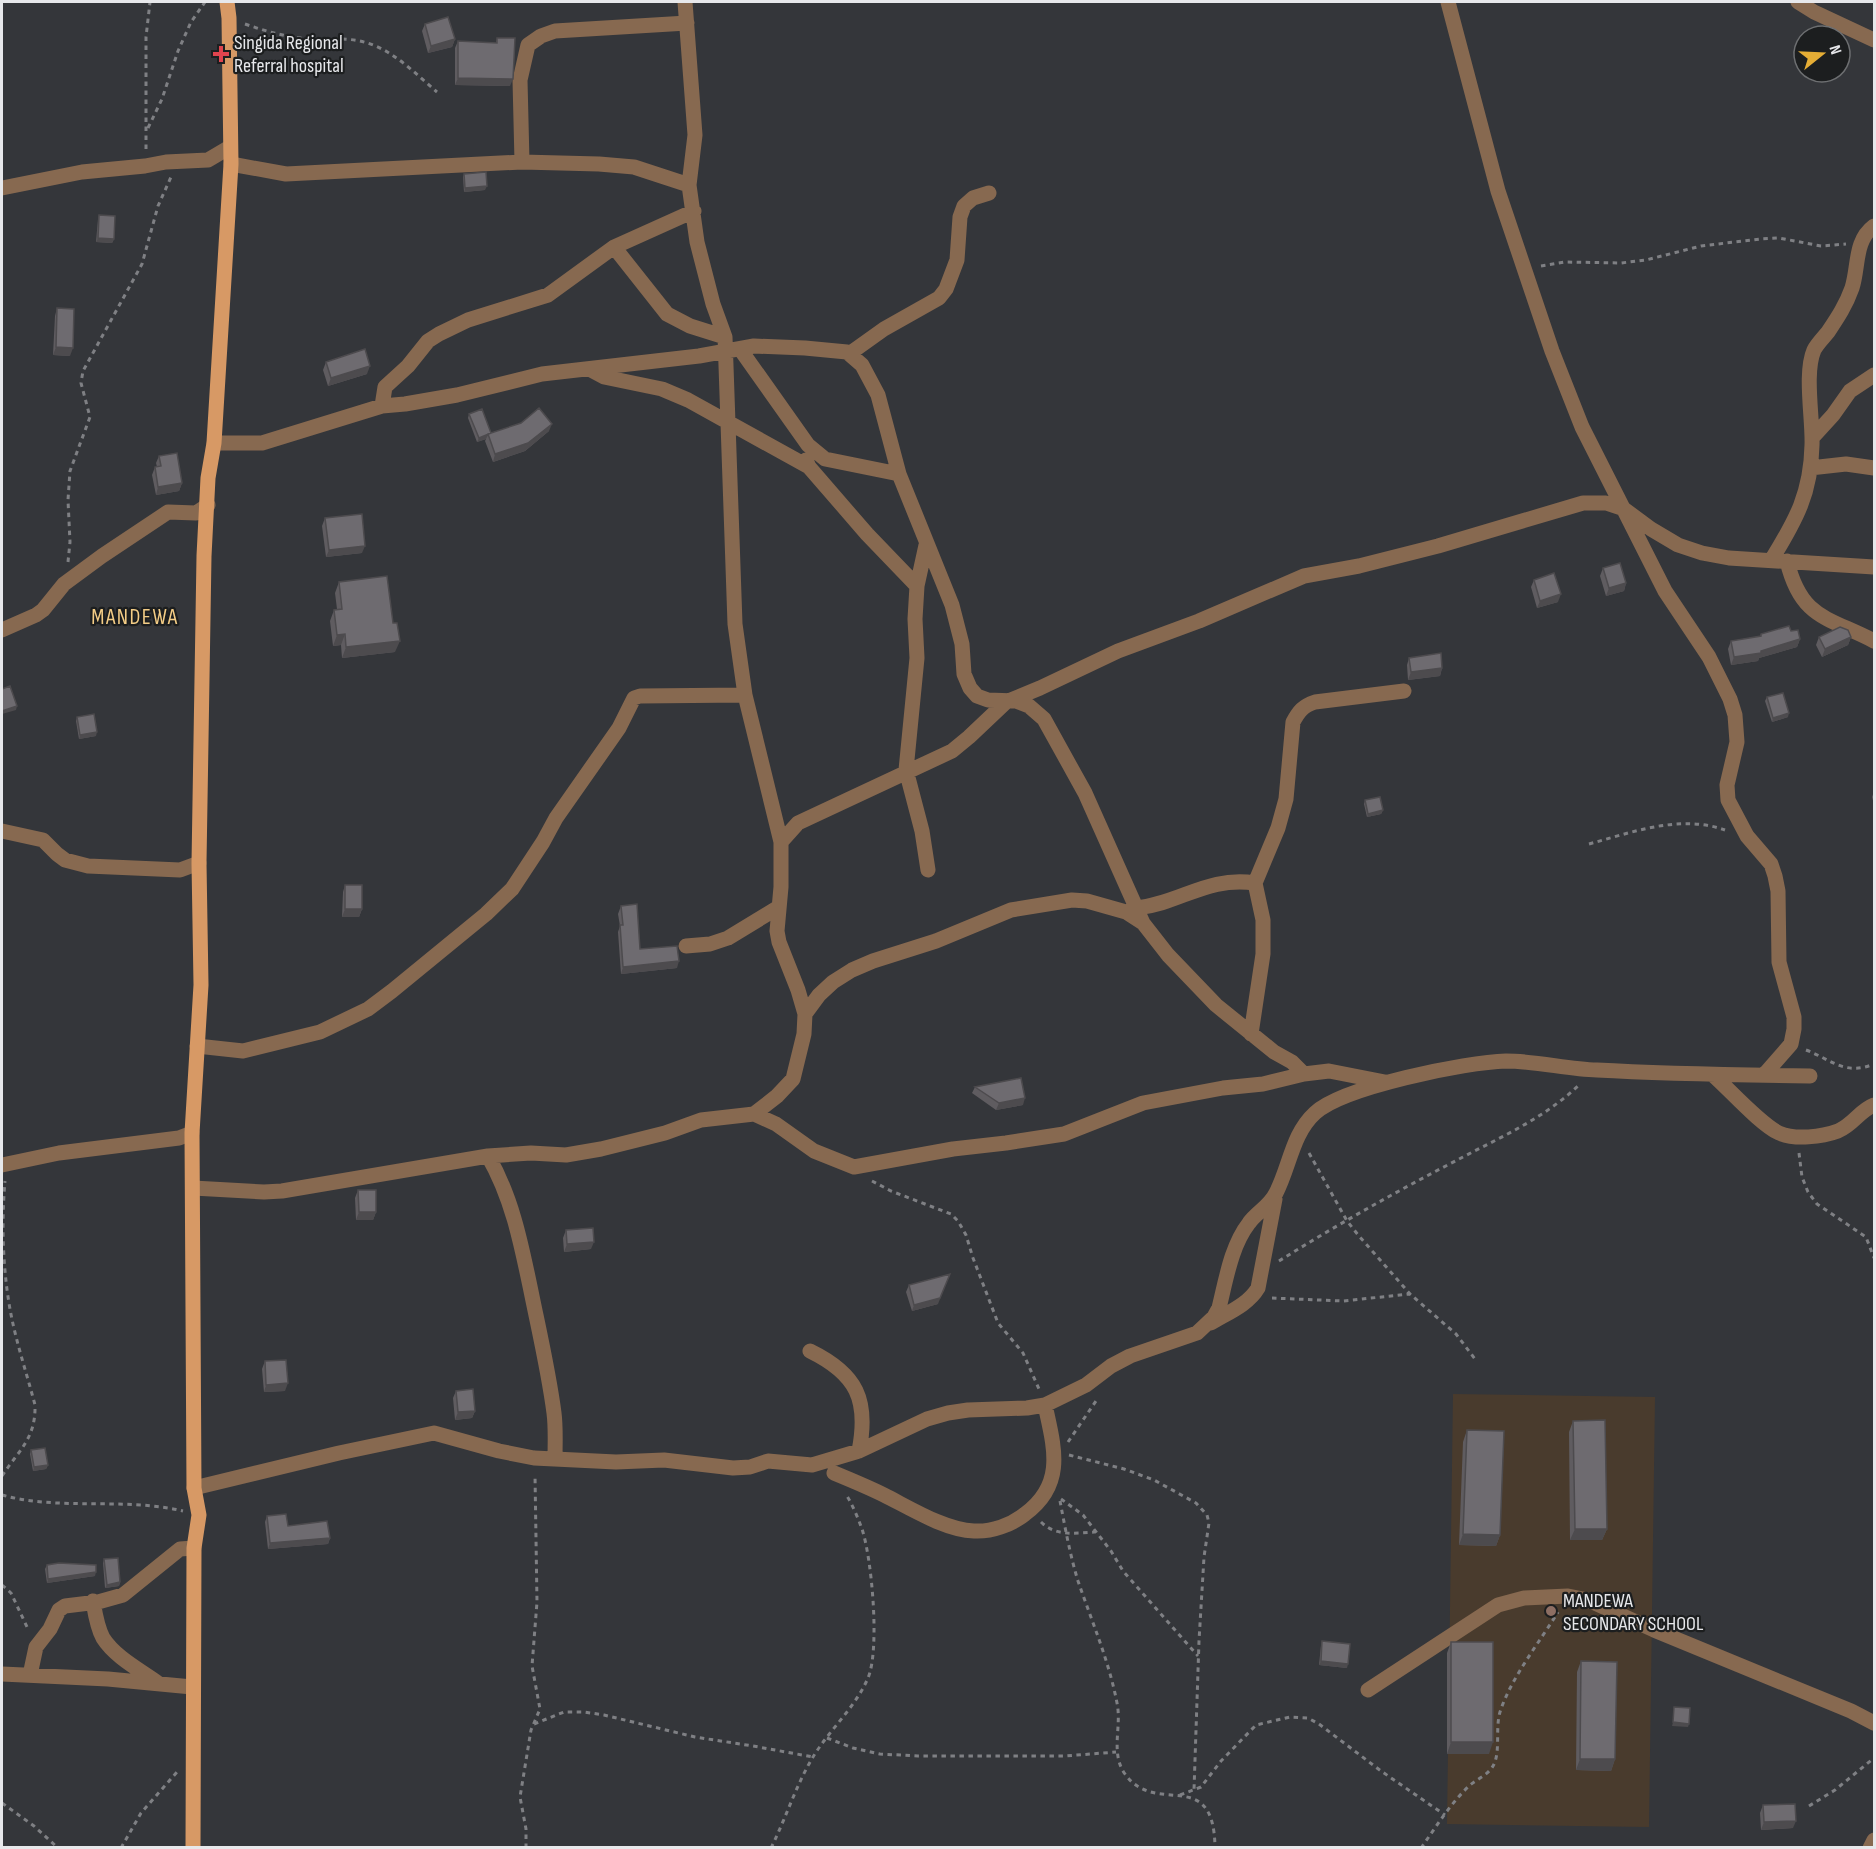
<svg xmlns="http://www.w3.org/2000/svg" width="1876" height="1849" viewBox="0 0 1876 1849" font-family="'Sofia Sans Condensed',sans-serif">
	<rect width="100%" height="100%" fill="#34363a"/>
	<path fill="#493b2d" d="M1453 1394 1655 1397 1649 1827 1447 1824Z"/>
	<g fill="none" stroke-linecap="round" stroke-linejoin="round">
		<path stroke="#7f8084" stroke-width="3" stroke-dasharray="4.5 4.5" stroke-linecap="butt" d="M245 24C268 32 289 38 313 39 334 39 353 37 373 45 397 54 418 76 437 92
			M148 128 162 99 178 51 191 22 205 2
			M146 149V37L150 2
			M1541 266 1565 262 1621 263 1646 260 1701 246 1760 239 1779 238 1821 246 1846 244
			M68 562 70 542 68 500 70 471 90 417 81 383 83 371 142 264 158 206 171 177
			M1589 844C1633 832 1680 814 1725 830
			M1806 1050C1832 1060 1845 1076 1874 1064
			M1309 1153 1347 1221 1359 1236 1410 1294 1456 1334 1475 1359
			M1799 1153 1802 1177 1808 1192 1817 1204 1866 1237 1874 1258
			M872 1181 891 1191 951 1214 958 1221 966 1235 973 1258 998 1323 1023 1353 1039 1389
			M1279 1261C1338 1224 1401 1189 1463 1157 1505 1135 1546 1117 1580 1084
			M1272 1298 1343 1301 1410 1294
			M1068 1442 1098 1398
			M1069 1455 1124 1469 1154 1480 1196 1503 1207 1515 1209 1523 1204 1557 1199 1641 1194 1790
			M2 1476C18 1451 36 1439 35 1405 28 1378 19 1351 13 1324 3 1279 1 1227 5 1181
			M2 1495C59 1511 124 1497 183 1511
			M1061 1499 1083 1515 1111 1551 1123 1571 1198 1656
			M1060 1501C1065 1527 1070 1555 1078 1581 1092 1622 1109 1661 1117 1703 1122 1727 1110 1753 1125 1774 1156 1818 1214 1764 1215 1848
			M1041 1522C1056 1537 1076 1533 1096 1532
			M2 1585 11 1593 28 1629
			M534 1724 564 1712H584L604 1715 695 1737 753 1746 813 1757
			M827 1738 853 1748 880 1754 918 1756H1065L1116 1752
			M1180 1795 1201 1787 1221 1761 1256 1725 1290 1717 1308 1718 1319 1724 1381 1771 1445 1815
			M2 1803 34 1826 58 1848
			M1809 1806 1835 1790 1874 1758
			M121 1848 141 1813 177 1772
			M526 1848V1829L520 1797 531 1730 540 1709 532 1666 537 1602 535 1475
			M771 1848C786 1818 796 1785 813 1757 830 1729 855 1708 868 1678 880 1650 872 1559 862 1529 858 1518 853 1506 847 1496
			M1421 1848C1436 1827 1450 1804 1469 1786 1477 1779 1488 1775 1493 1766 1501 1752 1495 1729 1500 1712 1511 1678 1539 1643 1558 1612"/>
		<path stroke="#876950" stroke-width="15" d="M1448 2 1498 191 1552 351 1582 427 1665 591 1709 657 1730 699 1735 715 1737 742 1727 785 1728 800 1747 836 1771 864 1775 876 1778 891 1779 962 1794 1017V1029L1791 1044 1764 1075
			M1798 2 1814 12 1874 40
			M522 162 520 80 528 45 541 36 555 31 687 23
			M231 164 286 174 522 162 599 164 634 167 689 185
			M2 188 82 172 145 166 166 162 208 160 230 147
			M614 247 667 314 690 326 725 337
			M740 349 808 445 825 459 899 474
			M849 354 884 329 939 298 946 289 957 260 960 217 964 206 973 198 989 193
			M589 369 604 377 662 389 688 400 809 467
			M382 406 405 404 457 395 542 374 699 356 754 346 805 348 847 352 862 365 878 395 899 474 952 605 962 644 964 674 970 688 977 696 988 700 1016 701 1029 706 1044 719 1085 793 1143 923 1168 955 1216 1005 1274 1052 1292 1062 1304 1074 1329 1071 1385 1082
			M1812 438 1833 415 1850 391 1874 375
			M214 443H262L382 406 385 387 408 366 428 341 439 334 468 320 548 295 614 247 694 211
			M806 460 809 467 867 534 917 586
			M1810 468 1846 464 1874 468
			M926 545 917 586 915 619 917 658 906 770 922 831 928 870
			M1772 559C1796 520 1811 493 1812 445 1813 419 1804 373 1814 350 1817 344 1824 337 1828 332 1838 317 1846 305 1852 288 1859 266 1854 241 1874 226
			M1787 561C1801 619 1828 617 1874 641
			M2 630 36 615 43 610 64 584 102 556 168 512 196 513 208 505
			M2 831 43 840 57 854 65 860 88 866 180 870 199 863
			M781 842 798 823 952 751 969 737 1006 702 1040 688 1118 651 1199 621 1304 576 1359 566 1438 546 1583 503H1606L1624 509 1651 529 1678 545 1702 553 1729 558 1874 567
			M1137 908C1181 903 1207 876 1255 883
			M686 946 710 944 728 938 779 907
			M805 1014 819 995 833 982 852 970 873 961 936 941 1011 910 1072 900 1087 901 1126 912 1143 923
			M1251 1034 1263 954V920L1255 883 1278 828 1286 799 1293 722C1299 711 1303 706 1315 702L1404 691
			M197 1046 243 1051 320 1032 368 1009 392 991 486 914 512 889 543 842 556 818 619 728 634 698 640 696 745 695
			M1713 1075C1729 1089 1761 1125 1779 1133 1795 1140 1822 1137 1838 1131 1854 1124 1859 1111 1874 1105
			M754 1114 776 1124 814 1151 854 1167 953 1149 1006 1143 1064 1134 1143 1103 1223 1088 1263 1084 1304 1074
			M488 1156C513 1199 522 1248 532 1296 540 1335 549 1374 554 1413 556 1428 555 1444 555 1459
			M2 1165 59 1153 179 1138 192 1133
			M193 1188 264 1192 282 1191 488 1156 531 1153 566 1155 601 1149 665 1133 701 1120 754 1114 777 1096 793 1079 804 1034 805 1014 798 990 779 942 777 931 781 887V842L745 695 735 624 725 337 713 304 697 242 689 185 695 135 685 2
			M1211 1323C1227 1313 1248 1305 1258 1288L1275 1199
			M810 1351C857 1374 869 1400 859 1451
			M834 1473C851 1480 868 1487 884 1495 910 1508 945 1530 974 1531 992 1532 1011 1525 1025 1514 1066 1484 1054 1447 1045 1405
			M194 1488 339 1453 434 1433 499 1451 534 1458 616 1462 664 1460 733 1468 750 1467 768 1461 812 1465 859 1451 927 1419 948 1413 968 1410 1027 1408 1045 1405 1086 1385 1111 1366 1130 1356 1197 1333 1214 1317 1219 1308C1226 1280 1231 1246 1249 1223 1257 1212 1270 1206 1276 1193 1290 1166 1292 1134 1315 1113 1343 1087 1466 1062 1506 1061 1536 1061 1567 1069 1597 1070 1668 1074 1739 1075 1810 1076
			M93 1601C95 1613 97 1627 103 1638 115 1657 140 1670 158 1683
			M2 1674 108 1679 192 1687
			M30 1675 36 1647 50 1629 59 1610 65 1606 98 1602 123 1595 180 1549 194 1548
			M1368 1690 1498 1605 1524 1598 1568 1596 1588 1600 1654 1630 1851 1711 1874 1723
			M1870 1848 1874 1840"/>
		<path stroke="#d79965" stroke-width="15" d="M193 1848 194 1548 199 1515 194 1488 192 1133 201 985 199 863 204 556 208 478 214 443 231 164 229 18 227 2"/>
	</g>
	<path fill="#5f5c60" d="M425 24 455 39 452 47 428 53 422 31Z
		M497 38 510 86 455 85V48L458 41 496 43Z
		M464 174 485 190 464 192 463 177Z
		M99 215 114 239 112 243 96 242 98 219Z
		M57 308 70 356 53 355 55 316Z
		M326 362 367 374 328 386 323 370Z
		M469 414 491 433 549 431 525 451 493 462 485 441 486 439 477 442 468 418Z
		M159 456 182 483 179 491 156 495 152 475 155 467H157L156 463Z
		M325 518 362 553 326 557 322 526Z
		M1603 568 1626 583 1624 591 1606 596 1600 576Z
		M1534 580 1558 602 1537 608 1531 587Z
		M339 582 395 652 342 658 341 645 333 646 330 621 334 610 337 609 335 593Z
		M1791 631 1800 639 1797 647 1759 658 1758 661 1731 665 1728 649 1731 641 1760 636 1761 634Z
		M1819 637H1851L1848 645 1822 657 1816 645Z
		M1409 658 1442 668 1440 676 1408 680 1407 665Z
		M1767 697 1788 717 1772 722 1765 701Z
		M77 717 96 736 79 739 76 721Z
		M1875 789V808L1872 797Z
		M1365 800 1383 810 1381 814 1367 817 1364 804Z
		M345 885 362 909 359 917H342L343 892Z
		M621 906 640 949 677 968 621 974 618 932 620 926 618 914Z
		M975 1087 1023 1105 996 1110 972 1093Z
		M358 1190 376 1212 373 1220H356L355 1198Z
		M566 1230 591 1249 564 1252 563 1238Z
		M909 1285 938 1304 912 1311 906 1292Z
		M265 1361 285 1391 264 1392 262 1369Z
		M456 1391 475 1411 472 1418 455 1420 453 1398Z
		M1573 1421 1607 1529 1602 1540H1570L1569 1432Z
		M1467 1430 1500 1535 1496 1546 1459 1545 1463 1442Z
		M31 1450 48 1465 46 1469 33 1471 30 1454Z
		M267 1516 288 1526 330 1538 328 1544 268 1549 265 1522Z
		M104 1559 120 1582 119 1586 105 1588 103 1563Z
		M47 1565 95 1576 47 1583 45 1569Z
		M1322 1641 1347 1668 1319 1665 1321 1645Z
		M1451 1642 1489 1754H1447V1653Z
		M1581 1661 1615 1759 1611 1771 1576 1770 1577 1672Z
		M1763 1805 1793 1828 1761 1830 1760 1813Z"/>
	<path fill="#4d4b4e" d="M455 39 452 47 428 53 431 46Z
		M458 78 513 79 510 86 455 85Z
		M487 186 485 190 464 192 465 188Z
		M98 238 114 239 112 243 96 242Z
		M56 347 73 348 70 356 53 355Z
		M370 366 367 374 328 386 331 378Z
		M552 424 549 431 525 451 493 462 495 454Z
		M488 435 486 439 477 442 479 438Z
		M182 483 179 491 156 495 158 487Z
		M365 546 362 553 326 557 329 550Z
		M1626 583 1624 591 1606 596 1609 588Z
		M1561 594 1558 602 1537 608 1540 601Z
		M345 634 341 645 333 646 337 635Z
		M1851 637 1848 645 1822 657 1825 649Z
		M1800 639 1797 647 1759 658 1758 661 1731 665 1734 657 1761 651Z
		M400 641 395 652 342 658 346 647Z
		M1442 668 1440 676 1408 680 1411 672Z
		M17 706 16 710 2 714V711Z
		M1789 713 1788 717 1772 722 1773 718Z
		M97 732 96 736 79 739 80 735Z
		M1383 810 1381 814 1367 817 1368 814Z
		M345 909H362L359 917H342Z
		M679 961 677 968 621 974 623 967Z
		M1025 1098 1023 1105 996 1110 999 1103Z
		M359 1212H376L373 1220H356Z
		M594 1242 591 1249 564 1252 567 1244Z
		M950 1274 938 1304 912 1311 914 1305Z
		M288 1383 285 1391 264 1392 266 1385Z
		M475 1411 472 1418 455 1420 458 1412Z
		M48 1465 46 1469 33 1471 34 1467Z
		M1575 1529H1607L1602 1540H1570Z
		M1463 1534 1500 1535 1496 1546 1459 1545Z
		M330 1538 328 1544 268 1549 270 1543Z
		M96 1572 95 1576 47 1583 48 1579Z
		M120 1582 119 1586 105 1588 107 1585Z
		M1321 1661 1348 1664 1347 1668 1319 1665Z
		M1673 1722 1689 1724 1688 1727 1672 1726Z
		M1451 1742H1493L1489 1754H1447Z
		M1580 1759H1615L1611 1771 1576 1770Z
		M1796 1821 1793 1828 1761 1830 1764 1822Z"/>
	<path fill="#6e6b70" stroke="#4d4b4e" stroke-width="1.5" d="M448 17 455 39 431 46 425 24Z
		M497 38H515L513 79 458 78V41L497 43Z
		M486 172 487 186 465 188 464 174Z
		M99 215 115 216 114 239 98 238Z
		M57 308 74 309 73 348 56 347Z
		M365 349 370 366 331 378 326 362Z
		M539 408 552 424 528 443 495 454 488 434 521 423Z
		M482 409 491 433 479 438 469 414Z
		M177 453 182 483 158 487 155 467 161 466 159 456Z
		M362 514 365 546 329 550 325 518Z
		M1620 563 1626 583 1609 588 1603 568Z
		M1554 573 1561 594 1540 601 1534 580Z
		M387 576 393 623H397L400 641 346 647 345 634 337 635 334 610 342 609 339 582Z
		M1789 626 1791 631 1798 630 1800 639 1761 651V653L1734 657 1731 641 1761 636V634Z
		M1840 627 1848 630 1851 637 1825 649 1819 637Z
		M1441 653 1442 668 1411 672 1409 658Z
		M10 686 17 706 2 711V689Z
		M1783 693 1789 713 1773 718 1767 697Z
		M94 714 97 732 80 735 77 717Z
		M1380 797 1383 810 1368 814 1365 800Z
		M345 885H362V909H345Z
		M637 904 640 949 677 946 679 961 623 967 620 925H623L621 906Z
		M1021 1078 1025 1098 999 1103 975 1087Z
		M358 1190H376V1212H359Z
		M593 1228 594 1242 567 1244 566 1230Z
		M950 1274 940 1298 914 1305 909 1285Z
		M286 1360 288 1383 266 1385 265 1361Z
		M473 1389 475 1411 458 1412 456 1391Z
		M1605 1420 1607 1529H1575L1573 1421Z
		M1467 1430 1504 1431 1500 1535 1463 1534Z
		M45 1448 48 1465 34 1467 31 1450Z
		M286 1514 288 1526 327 1521 330 1538 270 1543 267 1516Z
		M118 1558 120 1582 107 1585 104 1559Z
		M59 1563 96 1565V1572L48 1579 47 1565Z
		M1322 1641 1350 1644 1348 1664 1321 1661Z
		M1451 1642H1493V1742H1451Z
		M1581 1661 1617 1662 1615 1759H1580Z
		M1674 1707 1690 1708 1689 1724 1673 1722Z
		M1795 1804 1796 1821 1764 1822 1763 1805Z"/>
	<path fill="#e0444e" stroke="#1c1e1f" stroke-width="2" d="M218 45h6v6h6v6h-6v6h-6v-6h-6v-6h6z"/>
	<circle fill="#8d6e63" stroke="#1c1e1f" stroke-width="2" cx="1551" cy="1611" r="6"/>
	<g text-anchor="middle" stroke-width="4.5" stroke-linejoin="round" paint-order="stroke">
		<g font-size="20" fill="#e7e8eb" stroke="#1c1e1f" text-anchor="start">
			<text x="234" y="49">Singida Regional<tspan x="234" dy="23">Referral hospital</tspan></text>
			<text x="1563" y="1607">MANDEWA<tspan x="1563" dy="23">SECONDARY SCHOOL</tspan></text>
		</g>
		<g font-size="22" letter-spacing="1.5" fill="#f4cd86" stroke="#1c1e1f">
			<text x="135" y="624">MANDEWA</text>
		</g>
	</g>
	<rect width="1876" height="1849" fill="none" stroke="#e7e8eb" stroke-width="6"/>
	<g transform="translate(1822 54) rotate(72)"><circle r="28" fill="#1c1e1f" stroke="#6d6f71" stroke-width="1.5"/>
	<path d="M0-4.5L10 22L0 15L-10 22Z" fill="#e5ad35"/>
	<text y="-9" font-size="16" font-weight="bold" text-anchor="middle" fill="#e7e8eb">N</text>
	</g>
</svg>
